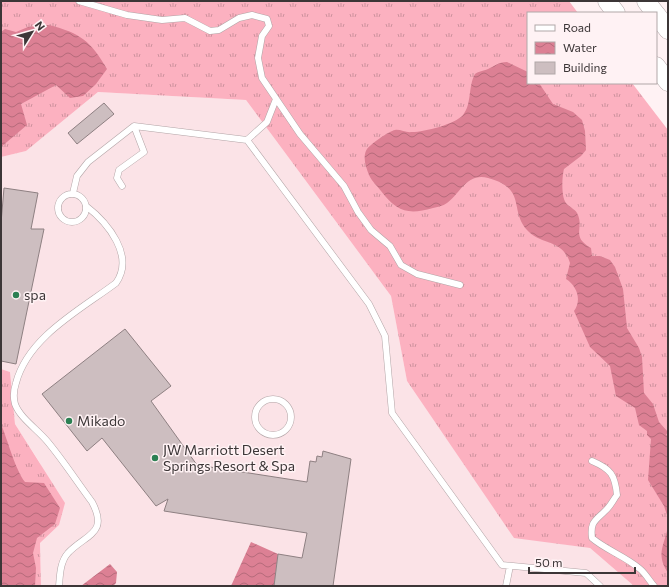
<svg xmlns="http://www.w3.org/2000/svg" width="669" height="587" viewBox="0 0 669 587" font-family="Commissioner,sans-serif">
	<defs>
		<pattern id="grass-tufts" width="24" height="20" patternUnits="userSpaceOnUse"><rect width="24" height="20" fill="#fcb1c0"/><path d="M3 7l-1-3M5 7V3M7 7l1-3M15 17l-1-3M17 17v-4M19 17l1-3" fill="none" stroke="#cd919d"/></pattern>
		<pattern id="water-waves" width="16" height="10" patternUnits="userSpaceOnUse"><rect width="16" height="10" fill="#dc8094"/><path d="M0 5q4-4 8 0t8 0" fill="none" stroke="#b46a7a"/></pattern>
	</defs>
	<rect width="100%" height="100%" fill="#fff2f4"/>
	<path fill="#fbe3e7" d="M98 92 246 100 391 296 407 381 514 537 590 548 634 586H41L40 543 59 525 40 463 15 424 10 372 1 369V157L26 151Z"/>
	<path fill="url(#grass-tufts)" d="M1 1H569L578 13H528V83H632L668 130V586H634L590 548 514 538 407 381 391 296 246 100 98 92 26 151 1 157Z
		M1 369 10 372 15 424 65 503 59 525 40 543 41 586H1Z"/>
	<path fill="url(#water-waves)" d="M49 25C80 33 91 41 107 69L96 84 83 96 70 98 56 85 21 104 27 125 1 147V32L5 29 16 32 28 27Z
		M507 62 528 72V83H539L553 104 573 112 582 120 585 131 586 150 581 156 564 169C562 176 561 197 566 203 569 207 575 209 577 213 585 228 570 236 591 248L592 256H600L610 260 615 267 623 289 627 328 639 348 642 357 644 393 653 404 659 422 668 432 666 435 668 436V518L664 506 648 480 651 439 647 435V431L639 425 635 408 616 396 610 366 590 347 574 311C582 300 577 286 566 279L570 263C563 239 540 245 527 230 509 210 527 188 488 178 467 172 459 195 447 203 443 206 437 207 433 208 408 215 397 212 381 191 376 184 373 183 369 175 366 167 362 157 367 149 371 144 389 131 395 130 400 129 406 133 412 132 425 132 455 124 463 115 472 104 468 86 475 74 479 71 483 71 488 69 495 66 498 62 507 62Z
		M1 424C8 441 15 469 25 482L44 483 60 508 55 524 37 538 33 553 36 568 35 586H1Z
		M668 526V573C655 553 665 545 668 526Z
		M251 542 278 554 274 586H231Z
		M110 564 117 572 116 583 113 586H81Z"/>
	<path fill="#cdbec0" stroke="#8e8082" d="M104 103 114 114 77 144 68 133Z
		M4 188 38 193 31 229H44L16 364 1 361V223Z
		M125 329 171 386 151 401 197 465 307 482 310 461 316 462 317 456 322 457 323 451 351 459 333 586H274L278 554 302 558 307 533 164 511 168 499 156 506 102 438 87 451 42 394Z"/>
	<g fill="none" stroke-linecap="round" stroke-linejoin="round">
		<g stroke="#b2a4a6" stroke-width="7">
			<path id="lane" d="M79 1 127 15 162 20 185 18 210 31 219 30 239 18 252 15 267 19 269 26 262 36 258 58 262 78 300 134 344 186 358 212 371 230 390 246 401 265 417 274 460 285
				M247 140 267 122 276 99
				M122 186 117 178 119 170 144 152 134 126
				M73 193 77 176 88 162 134 126 247 140 369 304 385 336 392 413 502 565 586 573 600 586
				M58 208a14 14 0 1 1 28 0a14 14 0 1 1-28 0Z
				M255 417a18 18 0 1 1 36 0a18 18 0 1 1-36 0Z
				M592 461C611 469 615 475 617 495 613 500 610 507 605 511 595 521 590 522 592 538 606 550 625 556 640 569 645 573 649 580 654 586
				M59 586C60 575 60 562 68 553 86 534 109 534 92 502 77 482 63 460 47 441 37 429 20 418 15 404 13 397 14 389 16 383 28 337 80 310 116 283 135 256 108 223 86 206
				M506 586 510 566"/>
		</g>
		<g stroke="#b2a4a6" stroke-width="19">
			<path id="secondary" d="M607 1 616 13
				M646 1 655 13
				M656 14 668 30
				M656 66 668 82"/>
		</g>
		<use href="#lane" stroke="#fff" stroke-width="6"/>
		<use href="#secondary" stroke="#fff" stroke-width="18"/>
	</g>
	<g fill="#2b8053" stroke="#fff2f4" stroke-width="1.5">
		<circle cx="16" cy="295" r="4"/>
		<circle cx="69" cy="421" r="4"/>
		<circle cx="155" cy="458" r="4"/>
	</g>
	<g text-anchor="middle" stroke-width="3" stroke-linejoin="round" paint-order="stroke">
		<g font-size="14" fill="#3c3637" stroke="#fff2f4" text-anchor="start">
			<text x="24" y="300">spa</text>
			<text x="77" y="426">Mikado</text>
			<text x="163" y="455">JW Marriott Desert<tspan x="163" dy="16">Springs Resort &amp; Spa</tspan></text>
		</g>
	</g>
	<rect width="669" height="587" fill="none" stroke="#3c3637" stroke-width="4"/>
	<rect x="527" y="12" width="130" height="72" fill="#fff2f4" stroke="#b1a7a8"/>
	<rect x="535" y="25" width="20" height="6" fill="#ffffff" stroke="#b1a7a8"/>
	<text x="563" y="32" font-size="12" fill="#3c3637">Road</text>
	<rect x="535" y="42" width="20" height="12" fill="url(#water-waves)" stroke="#b1a7a8"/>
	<text x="563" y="52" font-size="12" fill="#3c3637">Water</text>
	<rect x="535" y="62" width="20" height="12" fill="#cdbec0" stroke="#b1a7a8"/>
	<text x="563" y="72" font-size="12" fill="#3c3637">Building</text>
	<g transform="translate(32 32) rotate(53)" stroke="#fff2f4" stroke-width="3" paint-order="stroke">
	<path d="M0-3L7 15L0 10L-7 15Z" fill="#3c3637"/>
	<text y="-6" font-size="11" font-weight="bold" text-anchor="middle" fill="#3c3637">N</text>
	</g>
	<path d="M529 567v6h106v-6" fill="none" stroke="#3c3637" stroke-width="2"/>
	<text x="535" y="567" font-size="12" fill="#3c3637" stroke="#fff2f4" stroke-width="3" paint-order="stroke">50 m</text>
</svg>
